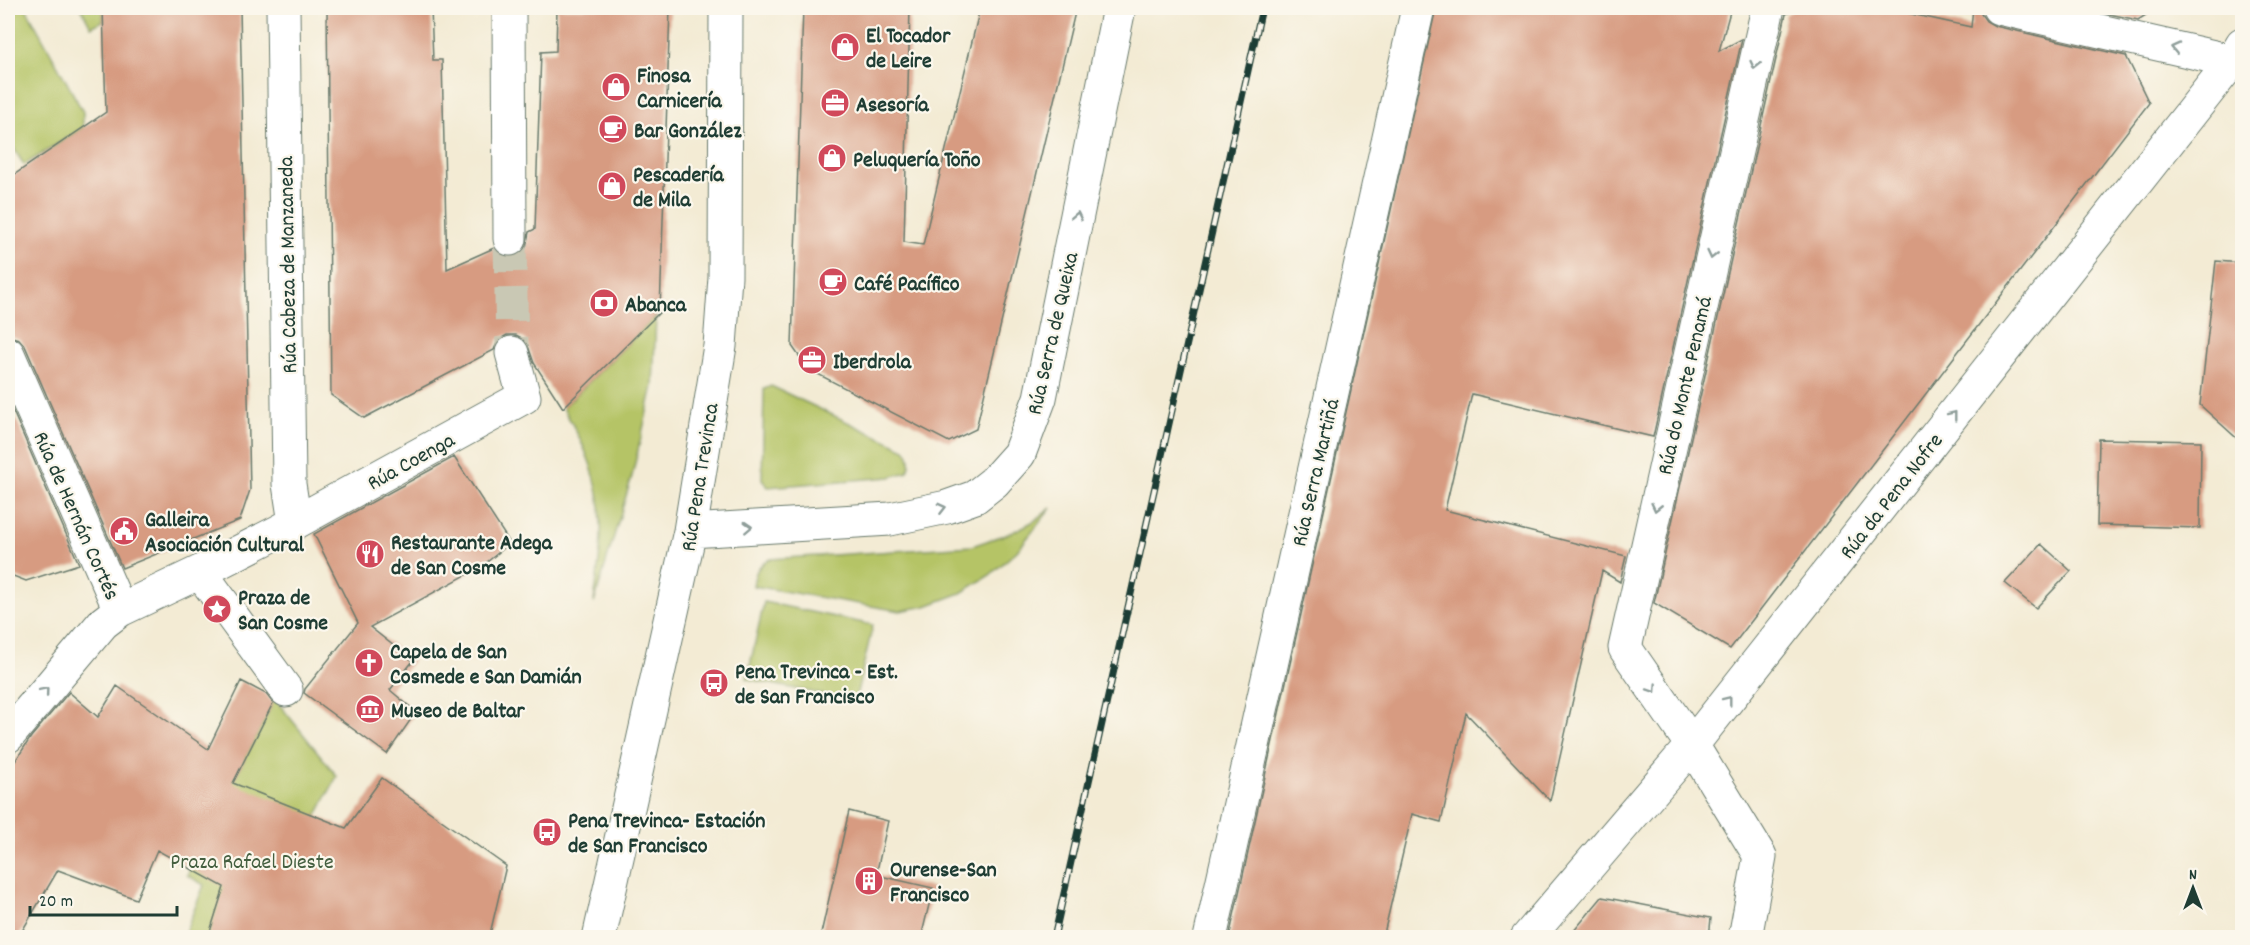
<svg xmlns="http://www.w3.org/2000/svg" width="2250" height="945" viewBox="0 0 2250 945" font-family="Dekko,sans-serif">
	<rect width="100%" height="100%" fill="#fbf7ec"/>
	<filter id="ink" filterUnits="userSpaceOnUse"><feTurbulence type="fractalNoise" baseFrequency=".0167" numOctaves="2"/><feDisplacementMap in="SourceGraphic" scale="12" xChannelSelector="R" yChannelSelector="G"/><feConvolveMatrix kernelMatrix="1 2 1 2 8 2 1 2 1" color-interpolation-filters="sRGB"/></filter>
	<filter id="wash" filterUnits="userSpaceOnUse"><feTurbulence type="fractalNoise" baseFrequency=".008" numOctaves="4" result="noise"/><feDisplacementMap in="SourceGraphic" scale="24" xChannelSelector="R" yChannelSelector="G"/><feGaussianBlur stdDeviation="1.35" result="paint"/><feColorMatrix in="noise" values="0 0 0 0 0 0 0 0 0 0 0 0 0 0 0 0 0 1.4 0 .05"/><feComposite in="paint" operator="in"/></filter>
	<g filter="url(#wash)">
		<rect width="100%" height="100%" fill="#f3ebd4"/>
		<path fill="#b5c466" stroke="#6a804d" stroke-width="1.5" d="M8 8H26L83 112V128L24 165 8 139Z
			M81 8H103V21L91 27Z
			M656 316 653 386 632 476 594 603C596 578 602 551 601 525 601 482 585 444 563 408Z
			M771 386 905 449C911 456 912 465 907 472L891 477 768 487 762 479 764 393V389Z
			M1051 508 1017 551 990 575 961 593 926 606 900 611 753 586C755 573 757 565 770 559L972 546 1013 532 1034 521Z
			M764 602 873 625 855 701 747 679Z
			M275 699 337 776 316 817 286 937 183 938 204 885 187 875 206 830 208 831Z"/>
		<g id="blocks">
			<path fill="#d79b81" d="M103 8H240L250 490 240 520 122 568 25 346 19 339 8 336V179L106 112Z
				M327 8H431L433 60H442L447 269 494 248 501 255 511 258 519 255 526 248 529 232 535 229 541 52 556 51 557 8H670L660 312 563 408 534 363 526 340 516 335H507L498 340 494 350 364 418 331 395Z
				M803 8H910L904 242 923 245 980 8H1076L976 429 949 442 808 369 792 346Z
				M1436 8H1731L1719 51 1742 39 1653 437 1472 394 1445 510 1626 556 1620 582 1602 571 1550 801 1466 713 1441 822 1412 814 1383 938H1229Z
				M1798 8H1884L1971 27 1973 8H1981V14L1986 21 1995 26 2126 56 2149 103 1730 649 1654 603 1786 14Z
				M2081 8H2157L2138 20Z
				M2216 261 2242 263V443L2200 405Z
				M8 400 79 564 26 581 8 574Z
				M2099 439 2201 441 2200 528 2097 525Z
				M454 457 510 543 481 567 370 627 413 661 390 690 416 712 387 754 304 693 305 689 358 623 314 534Z
				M2041 544 2071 571 2036 608 2005 583Z
				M241 681 266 694 273 703 233 783 346 828 382 778 506 866 489 938H208L224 887 157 850 136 899 58 870 18 938H8V772L31 737 69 692 98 717 117 686 208 749Z
				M849 811 888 821 876 875 933 888 921 938H820Z
				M1602 897 1711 918 1709 938H1568Z"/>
		</g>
	</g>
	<g filter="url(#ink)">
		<use href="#blocks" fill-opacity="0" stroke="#697a6c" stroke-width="1.5"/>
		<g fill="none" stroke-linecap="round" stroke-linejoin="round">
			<path stroke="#c9c8b4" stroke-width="33" stroke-dasharray="33 16" stroke-linecap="butt" d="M510 239 512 353"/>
			<g stroke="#697a6c" stroke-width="35">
				<path id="minor" d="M283 8 289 484 295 523
					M509 8 510 239
					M1999 8 2232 61
					M8 354 120 610
					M690 531 890 519 947 507 975 497 994 482 1019 454 1040 398 1119 8
					M200 572 286 690
					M8 736 103 623 120 610 200 572 280 531 524 397 512 353
					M599 938 690 531 720 346 725 277 726 8
					M1210 938 1418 8
					M1527 938 1692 745 2232 61 2242 44
					M1745 938 1760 856 1692 745 1625 648 1768 8"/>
			</g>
			<use href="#minor" stroke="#fff" stroke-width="33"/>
			<g stroke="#1f3d34" stroke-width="7">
				<path id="rail" d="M1054 938 1262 8"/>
			</g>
			<use href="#rail" stroke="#fbf7ec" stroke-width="4.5" stroke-dasharray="14" stroke-linecap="butt"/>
		</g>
		<defs><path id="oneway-chevron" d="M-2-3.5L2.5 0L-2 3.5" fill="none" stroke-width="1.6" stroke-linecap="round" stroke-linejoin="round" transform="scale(1.5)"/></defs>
		<g stroke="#8f9e9a">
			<use href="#oneway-chevron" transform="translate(2175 48) rotate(-167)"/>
			<use href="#oneway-chevron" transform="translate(1755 65) rotate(103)"/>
			<use href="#oneway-chevron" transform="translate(1077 216) rotate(-79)"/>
			<use href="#oneway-chevron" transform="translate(1712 255) rotate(103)"/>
			<use href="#oneway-chevron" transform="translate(1953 415) rotate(-52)"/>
			<use href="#oneway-chevron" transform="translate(1656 507) rotate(103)"/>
			<use href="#oneway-chevron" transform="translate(942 508) rotate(-14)"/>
			<use href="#oneway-chevron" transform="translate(748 527) rotate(-3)"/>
			<use href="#oneway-chevron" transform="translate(1653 689) rotate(56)"/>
			<use href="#oneway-chevron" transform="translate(45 691) rotate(-50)"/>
			<use href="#oneway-chevron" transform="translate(1728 700) rotate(-52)"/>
		</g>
	</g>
	<defs>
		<g id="shop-disc" transform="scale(1.5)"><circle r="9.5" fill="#d1495b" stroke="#fbf7ec"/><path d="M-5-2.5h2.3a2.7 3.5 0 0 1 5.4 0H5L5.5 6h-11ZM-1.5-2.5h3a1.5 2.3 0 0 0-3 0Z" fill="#fff"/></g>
		<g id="office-disc" transform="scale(1.5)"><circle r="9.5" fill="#d1495b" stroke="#fbf7ec"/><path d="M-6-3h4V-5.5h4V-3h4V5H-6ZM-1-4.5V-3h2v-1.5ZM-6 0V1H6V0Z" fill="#fff"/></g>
		<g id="cafe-disc" transform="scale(1.5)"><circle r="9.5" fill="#d1495b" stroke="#fbf7ec"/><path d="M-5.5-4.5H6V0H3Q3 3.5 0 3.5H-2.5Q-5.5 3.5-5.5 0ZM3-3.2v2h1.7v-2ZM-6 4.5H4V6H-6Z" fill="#fff"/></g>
		<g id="bank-disc" transform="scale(1.5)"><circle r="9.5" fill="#d1495b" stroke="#fbf7ec"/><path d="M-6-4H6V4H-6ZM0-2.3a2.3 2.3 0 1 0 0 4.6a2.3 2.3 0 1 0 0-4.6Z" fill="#fff"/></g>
		<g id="civic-disc" transform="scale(1.5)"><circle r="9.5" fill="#d1495b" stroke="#fbf7ec"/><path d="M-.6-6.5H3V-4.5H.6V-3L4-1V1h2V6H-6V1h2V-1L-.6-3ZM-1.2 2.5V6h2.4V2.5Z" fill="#fff"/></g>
		<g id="restaurant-disc" transform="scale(1.5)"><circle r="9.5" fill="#d1495b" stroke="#fbf7ec"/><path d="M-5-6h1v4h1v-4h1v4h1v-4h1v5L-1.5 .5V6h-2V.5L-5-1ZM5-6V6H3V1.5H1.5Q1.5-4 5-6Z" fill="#fff"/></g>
		<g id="sight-disc" transform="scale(1.5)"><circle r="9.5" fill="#d1495b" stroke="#fbf7ec"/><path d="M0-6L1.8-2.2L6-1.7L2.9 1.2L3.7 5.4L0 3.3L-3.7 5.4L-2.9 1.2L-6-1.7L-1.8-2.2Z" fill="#fff"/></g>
		<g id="church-disc" transform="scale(1.5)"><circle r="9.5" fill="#d1495b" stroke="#fbf7ec"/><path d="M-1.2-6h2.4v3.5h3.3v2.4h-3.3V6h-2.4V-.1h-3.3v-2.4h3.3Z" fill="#fff"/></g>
		<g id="bus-disc" transform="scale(1.5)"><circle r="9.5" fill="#d1495b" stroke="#fbf7ec"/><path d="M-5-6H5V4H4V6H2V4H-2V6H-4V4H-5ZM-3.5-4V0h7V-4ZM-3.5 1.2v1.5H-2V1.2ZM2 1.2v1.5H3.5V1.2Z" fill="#fff"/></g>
		<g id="museum-disc" transform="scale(1.5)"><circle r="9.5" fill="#d1495b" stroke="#fbf7ec"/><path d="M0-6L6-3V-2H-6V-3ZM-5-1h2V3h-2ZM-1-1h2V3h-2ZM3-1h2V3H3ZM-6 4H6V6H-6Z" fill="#fff"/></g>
		<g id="building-disc" transform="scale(1.5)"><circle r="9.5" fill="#d1495b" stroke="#fbf7ec"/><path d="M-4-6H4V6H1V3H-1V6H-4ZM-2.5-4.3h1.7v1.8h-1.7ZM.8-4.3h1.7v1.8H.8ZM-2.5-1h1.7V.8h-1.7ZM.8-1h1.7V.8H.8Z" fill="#fff"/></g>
	</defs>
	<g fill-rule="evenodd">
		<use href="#shop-disc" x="845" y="47"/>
		<use href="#shop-disc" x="616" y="87"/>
		<use href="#office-disc" x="835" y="103"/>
		<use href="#cafe-disc" x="613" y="129"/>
		<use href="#shop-disc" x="832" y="158"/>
		<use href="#shop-disc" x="612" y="186"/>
		<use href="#cafe-disc" x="833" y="282"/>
		<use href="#bank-disc" x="604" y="303"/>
		<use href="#office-disc" x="812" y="360"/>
		<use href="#civic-disc" x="124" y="531"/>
		<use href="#restaurant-disc" x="370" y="554"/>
		<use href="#sight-disc" x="217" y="609"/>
		<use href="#church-disc" x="369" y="663"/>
		<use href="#bus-disc" x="714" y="683"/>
		<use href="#museum-disc" x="370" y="709"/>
		<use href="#bus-disc" x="547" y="832"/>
		<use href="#building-disc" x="869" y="881"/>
	</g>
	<g text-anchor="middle" stroke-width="4.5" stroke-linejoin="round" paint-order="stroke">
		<g font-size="22" font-weight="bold" fill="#1f3d34" stroke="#fbf7ec" text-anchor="start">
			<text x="866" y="42">El Tocador<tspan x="866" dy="25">de Leire</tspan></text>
			<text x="637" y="82">Finosa<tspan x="637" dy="25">Carnicería</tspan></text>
			<text x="856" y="111">Asesoría</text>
			<text x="634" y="137">Bar González</text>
			<text x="853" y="166">Peluquería Toño</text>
			<text x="633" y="181">Pescadería<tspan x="633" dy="25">de Mila</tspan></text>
			<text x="854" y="290">Café Pacífico</text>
			<text x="625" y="311">Abanca</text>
			<text x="833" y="368">Iberdrola</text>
			<text x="145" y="526">Galleira<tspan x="145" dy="25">Asociación Cultural</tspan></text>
			<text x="391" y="549">Restaurante Adega<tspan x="391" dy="25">de San Cosme</tspan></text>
			<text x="238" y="604">Praza de<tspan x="238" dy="25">San Cosme</tspan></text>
			<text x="390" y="658">Capela de San<tspan x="390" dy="25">Cosmede e San Damián</tspan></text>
			<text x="735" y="678">Pena Trevinca - Est.<tspan x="735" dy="25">de San Francisco</tspan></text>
			<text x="391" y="717">Museo de Baltar</text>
			<text x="568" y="827">Pena Trevinca- Estación<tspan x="568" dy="25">de San Francisco</tspan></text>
			<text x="890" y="876">Ourense-San<tspan x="890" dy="25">Francisco</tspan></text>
		</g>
		<g font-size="22" fill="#1f3d34" stroke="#fbf7ec">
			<text transform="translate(286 265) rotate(-91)" y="8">Rúa Cabeza de Manzaneda</text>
			<text transform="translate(1051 333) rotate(-77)" y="8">Rúa Serra de Queixa</text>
			<text transform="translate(1683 385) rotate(-77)" y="8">Rúa do Monte Penamá</text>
			<text transform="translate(410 460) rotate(-29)" y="8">Rúa Coenga</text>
			<text transform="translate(1314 472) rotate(-77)" y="8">Rúa Serra Martiñá</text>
			<text transform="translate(698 477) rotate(-81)" y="8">Rúa Pena Trevinca</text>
			<text transform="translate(1890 495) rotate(-52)" y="8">Rúa da Pena Nofre</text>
			<text transform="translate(78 515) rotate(66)" y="8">Rúa de Hernán Cortés</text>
		</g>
		<g font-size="22" fill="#445f40" stroke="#fbf7ec">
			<text x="252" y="868">Praza Rafael Dieste</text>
		</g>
	</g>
	<rect width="2250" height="945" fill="none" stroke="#fbf7ec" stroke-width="30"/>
	<g transform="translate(2193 888)" stroke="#fbf7ec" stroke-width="4.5" paint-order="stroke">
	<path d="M0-4.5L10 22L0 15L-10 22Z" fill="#1f3d34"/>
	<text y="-9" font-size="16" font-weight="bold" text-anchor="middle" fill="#1f3d34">N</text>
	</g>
	<path d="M30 906v9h147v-9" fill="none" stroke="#1f3d34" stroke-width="3"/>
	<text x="39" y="906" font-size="18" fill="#1f3d34" stroke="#fbf7ec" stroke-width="4.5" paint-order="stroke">20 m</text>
</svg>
